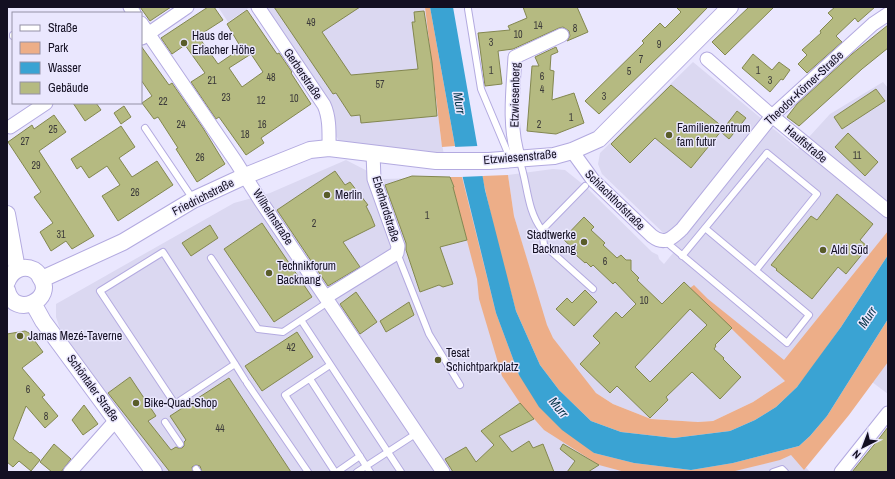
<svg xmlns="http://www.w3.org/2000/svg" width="895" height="479" viewBox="0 0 895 479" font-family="'Archivo Narrow',sans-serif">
	<rect width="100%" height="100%" fill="#eae7fe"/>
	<path fill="#dbd8f1" d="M218 7H250L228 22Z
		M258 7H425L441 139 445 160 342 146Z
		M693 62 798 149 830 114 883 82 888 88V235L785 381 753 402 713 421 698 422 651 419 613 404 596 393 529 320 540 309 536 291 514 216 508 175 553 169 565 170 585 186 652 252 658 255 659 259 664 264 678 247 602 174 598 164 600 153Z
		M346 160 383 179 462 177 562 430 733 463 789 449 810 472H161L60 329 56 317V304L234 203 270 193Z
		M888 348V394L868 379Z"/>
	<path fill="#edae88" d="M425 7H430L455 146 442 147Z
		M508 175 514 216 547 325 553 338 596 393 613 404 651 419 698 422 713 421 753 402 785 381 690 288 694 285 708 299 784 360 888 231V255L841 327 814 365 797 387 776 407 755 420 730 431 674 438 621 432 591 421 559 390 540 365 516 311 498 246 482 176Z
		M450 177H462L496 313 519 375 594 453 634 463 691 470 733 463 799 446 810 436 827 416 888 319V362L849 415 804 470 791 455 780 460 731 472H625L599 465 544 430 520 403 502 376 479 299 477 279 453 187H454Z"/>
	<path fill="#3aa3d3" d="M430 7H453L485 190 516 311 540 365 559 390 591 421 621 432 674 438 730 431 755 420 776 407 797 387 841 327 888 255V319L827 416 810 436 799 446 733 463 691 470 634 463 594 453 562 430 539 407 519 375 496 313 455 146Z"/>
	<path fill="#eae7fe" d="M478 146 484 176 460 177 453 147Z"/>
	<path fill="#b5ba81" stroke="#838750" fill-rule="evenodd" d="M140 7H171L150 21Z
		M208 7H214L223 20 198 36 218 64 237 51 236 48 240 46 227 24 247 10 277 54 279 53 292 72 291 73 311 104 261 138 264 143 246 155 219 117 216 119 191 82 205 73 185 45 172 54 161 38ZM251 54 263 72 242 87 229 68Z
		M274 7H360L322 32 351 75 418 69 412 22H415L414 12 424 11 432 62 437 116 361 123 360 115 351 116 336 93 333 94Z
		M523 7H577L588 32 567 41 570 36 569 31 563 27 559 28 513 49 498 51 502 84 485 86 478 33 510 30 508 26 527 18Z
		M676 7H708L676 40 599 114 585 101 644 43 642 41 660 23 665 28 681 12Z
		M749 7H774L725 55 712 42Z
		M835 7H875L858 22 855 18 836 36 842 42 807 73 798 64 807 55 802 50 821 33 820 31 833 18 828 13Z
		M888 25V48L862 69 799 126 787 117 797 104 852 54Z
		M141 46 169 85 172 83 203 128 225 164 197 182 176 149 178 148 158 117 154 119 142 103 152 96 141 80Z
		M556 47 558 52 551 55 550 70 554 71 552 100 574 93 584 123 556 134 527 131 532 66H539L535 57Z
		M753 54 772 70 779 62 790 70 783 80 781 79 770 92 742 68Z
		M671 85 724 128 737 111 746 118 729 139 721 132 722 130 691 168 655 138 630 163 611 144Z
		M876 89 885 101 842 129 834 117Z
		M73 103H96L101 110 85 121Z
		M124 106 131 117 121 124 114 113Z
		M54 115 66 132 39 151 94 236 72 249 66 241 51 251 40 232 53 223 34 197 41 192 8 142 32 125 34 129Z
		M121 126 135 147 119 158 132 177 157 161 173 185 118 221 102 196 120 185 107 166 89 178 81 166 77 169 71 159Z
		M848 133 878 162 865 176 835 147Z
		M335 171 345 185 350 182 368 205 366 206 371 216 375 226 343 242 360 267 328 286 277 210Z
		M412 176 450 177 454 187H453L467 240 440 247 453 284 443 287 439 285 420 292 406 250V243L385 185Z
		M837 194 873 224 860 240 868 247 846 274 838 267 812 299 776 270 777 269 771 265 811 216 817 220Z
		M584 217 594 227 591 230 605 243 603 245 617 258 621 255 626 260H631V270L639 278 637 280 662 304 684 282 732 328 715 345 716 346 714 349 724 358 723 359 741 377 720 399 692 372 666 397 668 400 650 418 617 386 610 393 580 364 600 343 593 336 616 312 622 318 636 304 615 282 613 284 593 265 591 267 586 262 585 263 576 255 578 253 563 239ZM690 309 707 325 650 382 635 367Z
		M262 223 312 297 274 322 224 249Z
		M210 225 218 238 191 256 182 243Z
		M585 290 597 302 574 326 556 309 567 298 572 303Z
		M356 292 377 322 360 334 340 304Z
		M409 302 414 315 386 332 380 321Z
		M25 331 29 333 43 352 22 368 45 395 42 397 58 416 45 428 26 406 13 439 30 453 31 452 40 460 31 471 19 461 13 467 7 462V334Z
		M297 332 313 357 262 391 245 366Z
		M130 377 156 416 148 421 171 450 176 447 178 448H182L184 446V442L186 440 170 416 229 378 291 472H202L200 466 196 465 192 467 193 472H170L108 393Z
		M520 403 534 419 499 436 512 452 529 441 533 448 543 444 554 472H453L445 459 466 447 476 462 494 445 481 431Z
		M84 405 98 424 83 435 72 420Z
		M888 427V472H852L878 440Z
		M54 444 71 459 61 472H52L40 462Z
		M563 444 599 465 588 472H567L575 461 560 449Z"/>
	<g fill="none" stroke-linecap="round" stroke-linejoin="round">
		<g stroke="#b3aae0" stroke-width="8">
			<path id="service" d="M468 9 481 89 510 158
				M13 35V36
				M145 128 193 199
				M519 159C528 183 526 209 542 230L585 186
				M542 230 544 245 593 289
				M665 241 787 343 809 315 705 228
				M397 253 429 334 460 385
				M682 256 767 153 817 194 756 270
				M211 258 258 329 283 332 328 302
				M301 320 401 472
				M235 364 175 404 100 291 163 252 235 364 245 380
				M330 365 285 395 335 472
				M310 379 370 472
				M247 383 308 472
				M165 422 180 444
				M196 469 198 472
				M337 472 360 456
				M357 472 417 433
				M773 472 782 469 785 472"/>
		</g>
		<g stroke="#b3aae0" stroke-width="15">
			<path id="minor" d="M130 7 134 13
				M258 7 324 105C330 118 329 134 329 148
				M141 23 236 162 260 200 443 472
				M142 38 187 7
				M707 59 772 116 888 211
				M10 127 46 103
				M572 151 593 180 652 236C665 246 672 238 682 229L772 116 873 24 888 14
				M519 159C508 127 513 90 515 57L562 35
				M326 297 397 253 398 246 374 179 373 153
				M70 472 116 420
				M841 472 888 413"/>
		</g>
		<g stroke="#b3aae0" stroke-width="18">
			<path id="tertiary" d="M7 214 17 269
				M42 279 123 242 193 200 245 176 310 150 329 148 436 161H489L554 156 572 151 599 139 730 7
				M7 282C11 271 22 264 34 270 37 272 39 274 40 277 57 299 14 320 7 290
				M33 303 43 321 154 472"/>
		</g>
		<use href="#service" stroke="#fff" stroke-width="6"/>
		<use href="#minor" stroke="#fff" stroke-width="13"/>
		<use href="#tertiary" stroke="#fff" stroke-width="16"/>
	</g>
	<g fill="#595c29" stroke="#eae7fe" stroke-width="1.5">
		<circle cx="184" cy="43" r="4"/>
		<circle cx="669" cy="135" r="4"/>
		<circle cx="327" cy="195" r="4"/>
		<circle cx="584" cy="242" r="4"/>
		<circle cx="823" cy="250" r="4"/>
		<circle cx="269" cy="273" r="4"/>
		<circle cx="20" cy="336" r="4"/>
		<circle cx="438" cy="360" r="4"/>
		<circle cx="136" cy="403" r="4"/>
	</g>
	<g text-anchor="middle" stroke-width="3" stroke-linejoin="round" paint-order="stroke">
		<g font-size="10" fill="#3c3a3a">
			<text x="311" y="26">49</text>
			<text x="538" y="29">14</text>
			<text x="575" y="32">8</text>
			<text x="518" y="38">10</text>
			<text x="491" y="46">3</text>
			<text x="659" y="48">9</text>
			<text x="641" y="63">7</text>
			<text x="491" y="74">1</text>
			<text x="758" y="74">1</text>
			<text x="629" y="75">5</text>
			<text x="542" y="80">6</text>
			<text x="271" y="81">48</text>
			<text x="212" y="84">21</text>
			<text x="770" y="84">3</text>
			<text x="380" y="88">57</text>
			<text x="542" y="93">4</text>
			<text x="604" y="100">3</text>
			<text x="226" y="101">23</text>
			<text x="294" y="102">10</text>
			<text x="261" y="104">12</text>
			<text x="163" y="105">22</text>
			<text x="571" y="121">1</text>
			<text x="181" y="128">24</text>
			<text x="262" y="128">16</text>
			<text x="539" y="128">2</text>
			<text x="53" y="133">25</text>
			<text x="245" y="138">18</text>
			<text x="25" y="145">27</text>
			<text x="857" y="159">11</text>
			<text x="200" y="161">26</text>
			<text x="36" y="169">29</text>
			<text x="135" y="196">26</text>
			<text x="427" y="219">1</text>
			<text x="314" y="227">2</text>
			<text x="61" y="238">31</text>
			<text x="605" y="265">6</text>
			<text x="644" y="304">10</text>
			<text x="291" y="351">42</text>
			<text x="28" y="393">6</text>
			<text x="46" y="420">8</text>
			<text x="220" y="432">44</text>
		</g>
		<g font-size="12" fill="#130f22" stroke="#eae7fe" text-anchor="start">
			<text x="192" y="40">Haus der<tspan x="192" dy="14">Erlacher Höhe</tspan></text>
			<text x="677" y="132">Familienzentrum<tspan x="677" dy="14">fam futur</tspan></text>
			<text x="335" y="199">Merlin</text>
			<text x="576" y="239" text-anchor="end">Stadtwerke<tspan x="576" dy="14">Backnang</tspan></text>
			<text x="831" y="254">Aldi Süd</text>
			<text x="277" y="270">Technikforum<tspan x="277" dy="14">Backnang</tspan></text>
			<text x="28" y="340">Jamas Mezé-Taverne</text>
			<text x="446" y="357">Tesat<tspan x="446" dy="14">Schichtparkplatz</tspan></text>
			<text x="144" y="407">Bike-Quad-Shop</text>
		</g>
		<g font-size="12" fill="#130f22" stroke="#eae7fe">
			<text transform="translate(303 74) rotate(56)" y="4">Gerberstraße</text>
			<text transform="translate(804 88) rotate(-43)" y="4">Theodor-Körner-Straße</text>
			<text transform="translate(515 95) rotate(-89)" y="4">Etzwiesenberg</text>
			<text transform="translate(806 144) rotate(40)" y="4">Hauffstraße</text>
			<text transform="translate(520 157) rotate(-5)" y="4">Etzwiesenstraße</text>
			<text transform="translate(203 197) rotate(-27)" y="4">Friedrichstraße</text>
			<text transform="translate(615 200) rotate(45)" y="4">Schlachthofstraße</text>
			<text transform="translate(386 209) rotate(73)" y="4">Eberhardstraße</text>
			<text transform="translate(273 217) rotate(57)" y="4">Wilhelmstraße</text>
			<text transform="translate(93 388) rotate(54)" y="4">Schöntaler Straße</text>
		</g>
		<g font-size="13" font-style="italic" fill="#063549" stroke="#eae7fe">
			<text transform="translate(460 103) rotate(81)" y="5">Murr</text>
			<text transform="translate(867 317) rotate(-56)" y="5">Murr</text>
			<text transform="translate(559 407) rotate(50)" y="5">Murr</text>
		</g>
	</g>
	<rect width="895" height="479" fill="none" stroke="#130f22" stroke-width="16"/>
	<rect x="12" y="12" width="130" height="92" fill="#eae7fe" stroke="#9491a6"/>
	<rect x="20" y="25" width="20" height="6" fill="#ffffff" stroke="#9491a6"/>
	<text x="48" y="32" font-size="12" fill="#130f22">Straße</text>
	<rect x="20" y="42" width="20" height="12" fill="#edae88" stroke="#9491a6"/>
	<text x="48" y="52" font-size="12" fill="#130f22">Park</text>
	<rect x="20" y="62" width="20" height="12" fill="#3aa3d3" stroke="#9491a6"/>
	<text x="48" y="72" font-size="12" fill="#130f22">Wasser</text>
	<rect x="20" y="82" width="20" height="12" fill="#b5ba81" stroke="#9491a6"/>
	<text x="48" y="92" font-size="12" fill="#130f22">Gebäude</text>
	<g transform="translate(863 447) rotate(222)" stroke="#eae7fe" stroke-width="3" paint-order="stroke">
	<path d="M0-3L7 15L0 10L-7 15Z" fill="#130f22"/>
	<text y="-6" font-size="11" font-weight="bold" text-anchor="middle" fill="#130f22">N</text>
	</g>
</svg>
